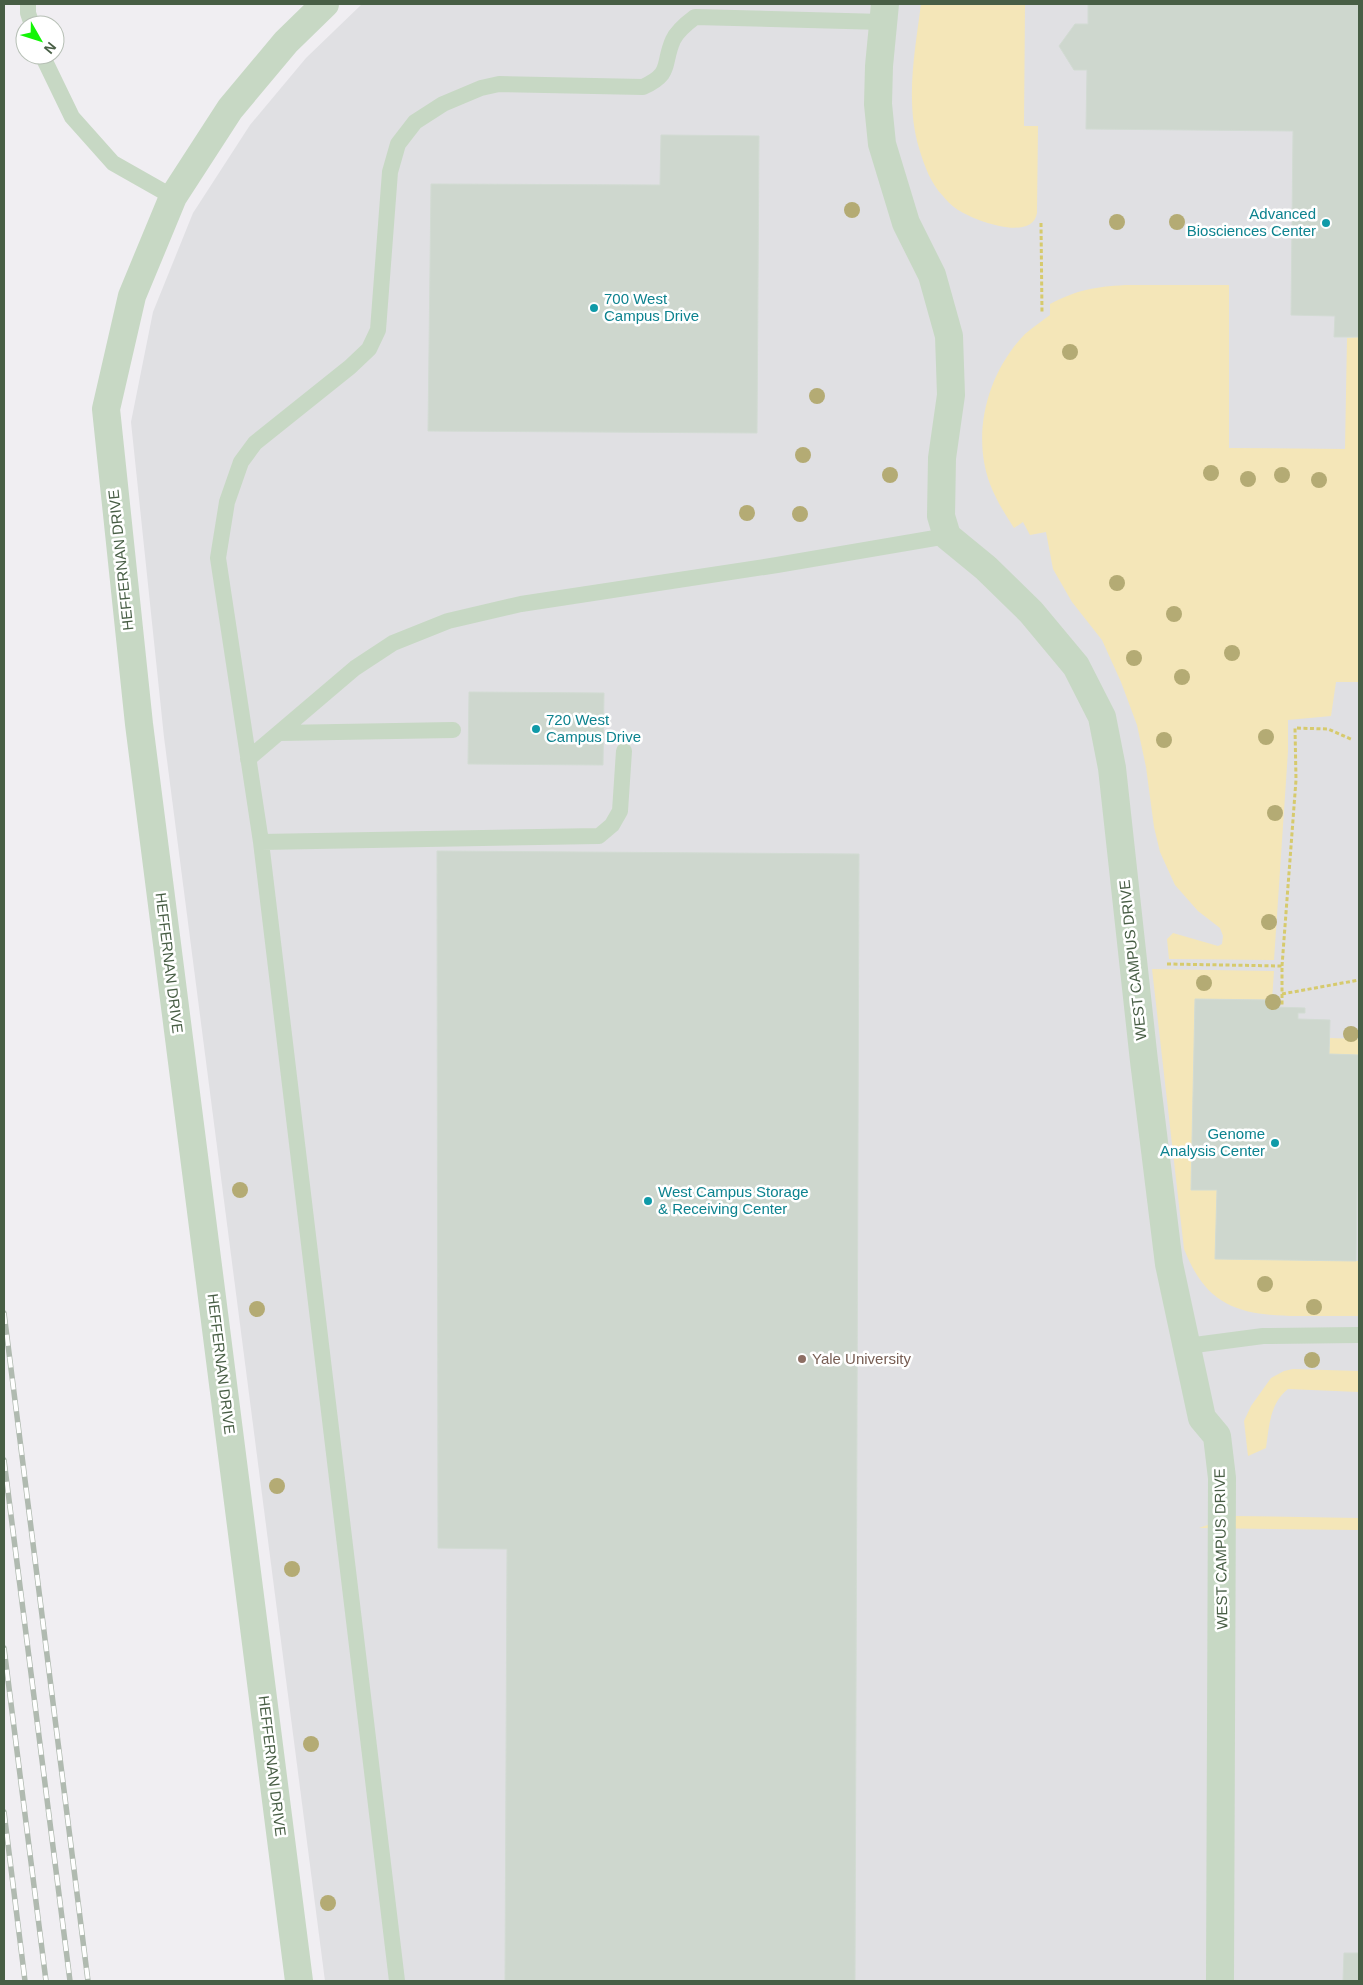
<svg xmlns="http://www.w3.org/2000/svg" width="1363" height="1985" viewBox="0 0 1363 1985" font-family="Arial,sans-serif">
	<rect width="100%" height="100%" fill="#f0eef2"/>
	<path fill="#e0e0e3" d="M362 4H1359V1981H325L164 737 131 422 153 312 193 213 250 125 306 58Z"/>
	<path fill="#f4e6b8" d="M921 4H1025L1024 126H1038L1037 213C1032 242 976 221 960 211 954 208 947 201 943 196 931 184 924 165 919 148 905 101 915 51 921 4Z
		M1125 285H1229V448L1345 449 1347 338 1359 337V682H1336L1331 716 1288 720V751L1274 960 1169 959 1167 939 1173 933 1218 946 1222 944 1223 936 1220 928 1198 911 1175 885 1160 852 1154 827 1146 767 1137 725 1121 682 1102 640 1072 602 1053 569 1046 532 1030 535 1023 522 1014 528C1005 514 996 500 990 484 971 433 988 372 1025 334 1033 327 1042 321 1050 315V304C1077 290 1094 287 1125 285Z
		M1152 969 1274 971 1272 1000 1195 999 1191 1190H1217L1215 1259 1359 1261V1316C1339 1316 1318 1316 1297 1316 1239 1315 1207 1307 1184 1249Z
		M1330 1038 1359 1039V1055L1329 1054Z
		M1293 1369 1359 1371V1392L1288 1389C1270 1403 1269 1426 1266 1448L1248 1456 1244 1421 1251 1406 1271 1378 1284 1371Z
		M1234 1516 1359 1518V1530L1199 1528Z"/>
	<path fill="#ced7ce" stroke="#d2dbd3" d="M1088 4H1359V337H1334L1335 316 1291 315 1293 131 1086 129 1087 70H1074L1059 46 1075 24H1088Z
		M661 135 759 136 757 433 428 431 431 184 660 185Z
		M469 692 604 693 603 765 468 764Z
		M437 851 859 854 855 1981H505L507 1549 438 1548Z
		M1195 999 1272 1000V1007L1305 1008V1013H1298V1019L1330 1020 1329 1054 1359 1055 1356 1261 1215 1259 1217 1190H1191Z
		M1344 1953H1359V1981H1343Z"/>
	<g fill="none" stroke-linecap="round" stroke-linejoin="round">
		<path stroke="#d6ca6d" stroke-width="3" stroke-dasharray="4 2.5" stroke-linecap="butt" d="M1041 223 1042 313
			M1167 964 1282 966V994L1359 980
			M1282 966 1296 780 1295 728 1328 729 1353 740
			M1282 994V1007"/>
		<path stroke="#c7d8c4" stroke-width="16" d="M28 4V13L32 25
			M42 55 72 117 113 163 173 197
			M280 733 453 730
			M248 759 355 668 393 643 448 621 521 604 777 565 947 536
			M261 842 599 836 612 825 620 811 624 751
			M1187 1346 1263 1336 1359 1335
			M397 1981 261 842 218 558 227 502 241 462 255 443 350 367 369 349 378 330 390 172 398 144 415 122 443 104 481 88 499 84 643 87C673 73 662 65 673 40 677 31 687 23 695 17L883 22"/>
		<path stroke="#c7d8c4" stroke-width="28" d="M885 4 879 66 878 104 882 144 906 223 932 275 949 336 951 395 942 458 941 516 947 536 986 568 1031 612 1076 666 1102 717 1112 768 1144 1061 1169 1264 1202 1418 1217 1436 1222 1478 1220 1981
			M299 1981 139 724 106 409 132 296 173 197 230 109 286 42 325 4"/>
		<g stroke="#b0bab0" stroke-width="5.5">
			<path id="rail" d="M4 1313 88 1981
				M4 1460 70 1981
				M4 1648 46 1981
				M4 1812 25 1981"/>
		</g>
		<use href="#rail" stroke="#fff" stroke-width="4" stroke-dasharray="11" stroke-linecap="butt"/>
	</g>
	<g fill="#b4ab74">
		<circle cx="852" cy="210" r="8"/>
		<circle cx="1117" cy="222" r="8"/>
		<circle cx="1177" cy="222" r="8"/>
		<circle cx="1070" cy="352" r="8"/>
		<circle cx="817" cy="396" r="8"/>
		<circle cx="803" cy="455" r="8"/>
		<circle cx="1211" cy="473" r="8"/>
		<circle cx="890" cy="475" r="8"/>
		<circle cx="1282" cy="475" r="8"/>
		<circle cx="1248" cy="479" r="8"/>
		<circle cx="1319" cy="480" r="8"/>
		<circle cx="747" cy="513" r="8"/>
		<circle cx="800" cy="514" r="8"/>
		<circle cx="1117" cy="583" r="8"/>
		<circle cx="1174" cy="614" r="8"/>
		<circle cx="1232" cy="653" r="8"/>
		<circle cx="1134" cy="658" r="8"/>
		<circle cx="1182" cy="677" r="8"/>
		<circle cx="1266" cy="737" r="8"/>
		<circle cx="1164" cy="740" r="8"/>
		<circle cx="1275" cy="813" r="8"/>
		<circle cx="1269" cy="922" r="8"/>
		<circle cx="1204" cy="983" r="8"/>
		<circle cx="1273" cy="1002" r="8"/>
		<circle cx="1351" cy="1034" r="8"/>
		<circle cx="240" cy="1190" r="8"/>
		<circle cx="1265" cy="1284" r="8"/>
		<circle cx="1314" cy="1307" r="8"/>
		<circle cx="257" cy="1309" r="8"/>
		<circle cx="1312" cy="1360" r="8"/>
		<circle cx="277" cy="1486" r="8"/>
		<circle cx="292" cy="1569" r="8"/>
		<circle cx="311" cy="1744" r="8"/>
		<circle cx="328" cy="1903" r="8"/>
	</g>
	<g fill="#0f9aa8" stroke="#fff" stroke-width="2">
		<circle cx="1326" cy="223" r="5"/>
		<circle cx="594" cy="308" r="5"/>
		<circle cx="536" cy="729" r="5"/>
		<circle cx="1275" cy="1143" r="5"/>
		<circle cx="648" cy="1201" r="5"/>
	</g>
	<circle fill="#8d6e63" stroke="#fff" stroke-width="2" cx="802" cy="1359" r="5"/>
	<g text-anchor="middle" stroke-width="5" stroke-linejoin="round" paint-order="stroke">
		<g font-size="15" fill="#0d838f" stroke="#fff" text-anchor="start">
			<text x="1316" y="219" text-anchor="end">Advanced<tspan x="1316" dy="17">Biosciences Center</tspan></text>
			<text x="604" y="304">700 West<tspan x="604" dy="17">Campus Drive</tspan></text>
			<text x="546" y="725">720 West<tspan x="546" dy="17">Campus Drive</tspan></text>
			<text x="1265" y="1139" text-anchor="end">Genome<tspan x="1265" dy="17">Analysis Center</tspan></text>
			<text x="658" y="1197">West Campus Storage<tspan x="658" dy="17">&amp; Receiving Center</tspan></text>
		</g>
		<g font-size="15" fill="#485e45" stroke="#fff">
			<text transform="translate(121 560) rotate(-96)" y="5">HEFFERNAN DRIVE</text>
			<text transform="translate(1133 960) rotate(-96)" y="5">WEST CAMPUS DRIVE</text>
			<text transform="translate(169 963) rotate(83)" y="5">HEFFERNAN DRIVE</text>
			<text transform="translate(221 1364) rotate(83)" y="5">HEFFERNAN DRIVE</text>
			<text transform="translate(1221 1549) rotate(-91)" y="5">WEST CAMPUS DRIVE</text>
			<text transform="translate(272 1766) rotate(83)" y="5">HEFFERNAN DRIVE</text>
		</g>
		<g font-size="15" fill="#785e54" stroke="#fff" text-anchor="start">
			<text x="812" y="1364">Yale University</text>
		</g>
	</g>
	<rect width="1363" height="1985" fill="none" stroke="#485e45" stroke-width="10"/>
	<g transform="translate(40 40) rotate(129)"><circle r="24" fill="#ffffff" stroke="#b6bfb5"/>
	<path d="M0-4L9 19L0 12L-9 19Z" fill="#13f506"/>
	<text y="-8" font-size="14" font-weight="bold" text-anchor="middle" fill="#485e45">N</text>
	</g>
</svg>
